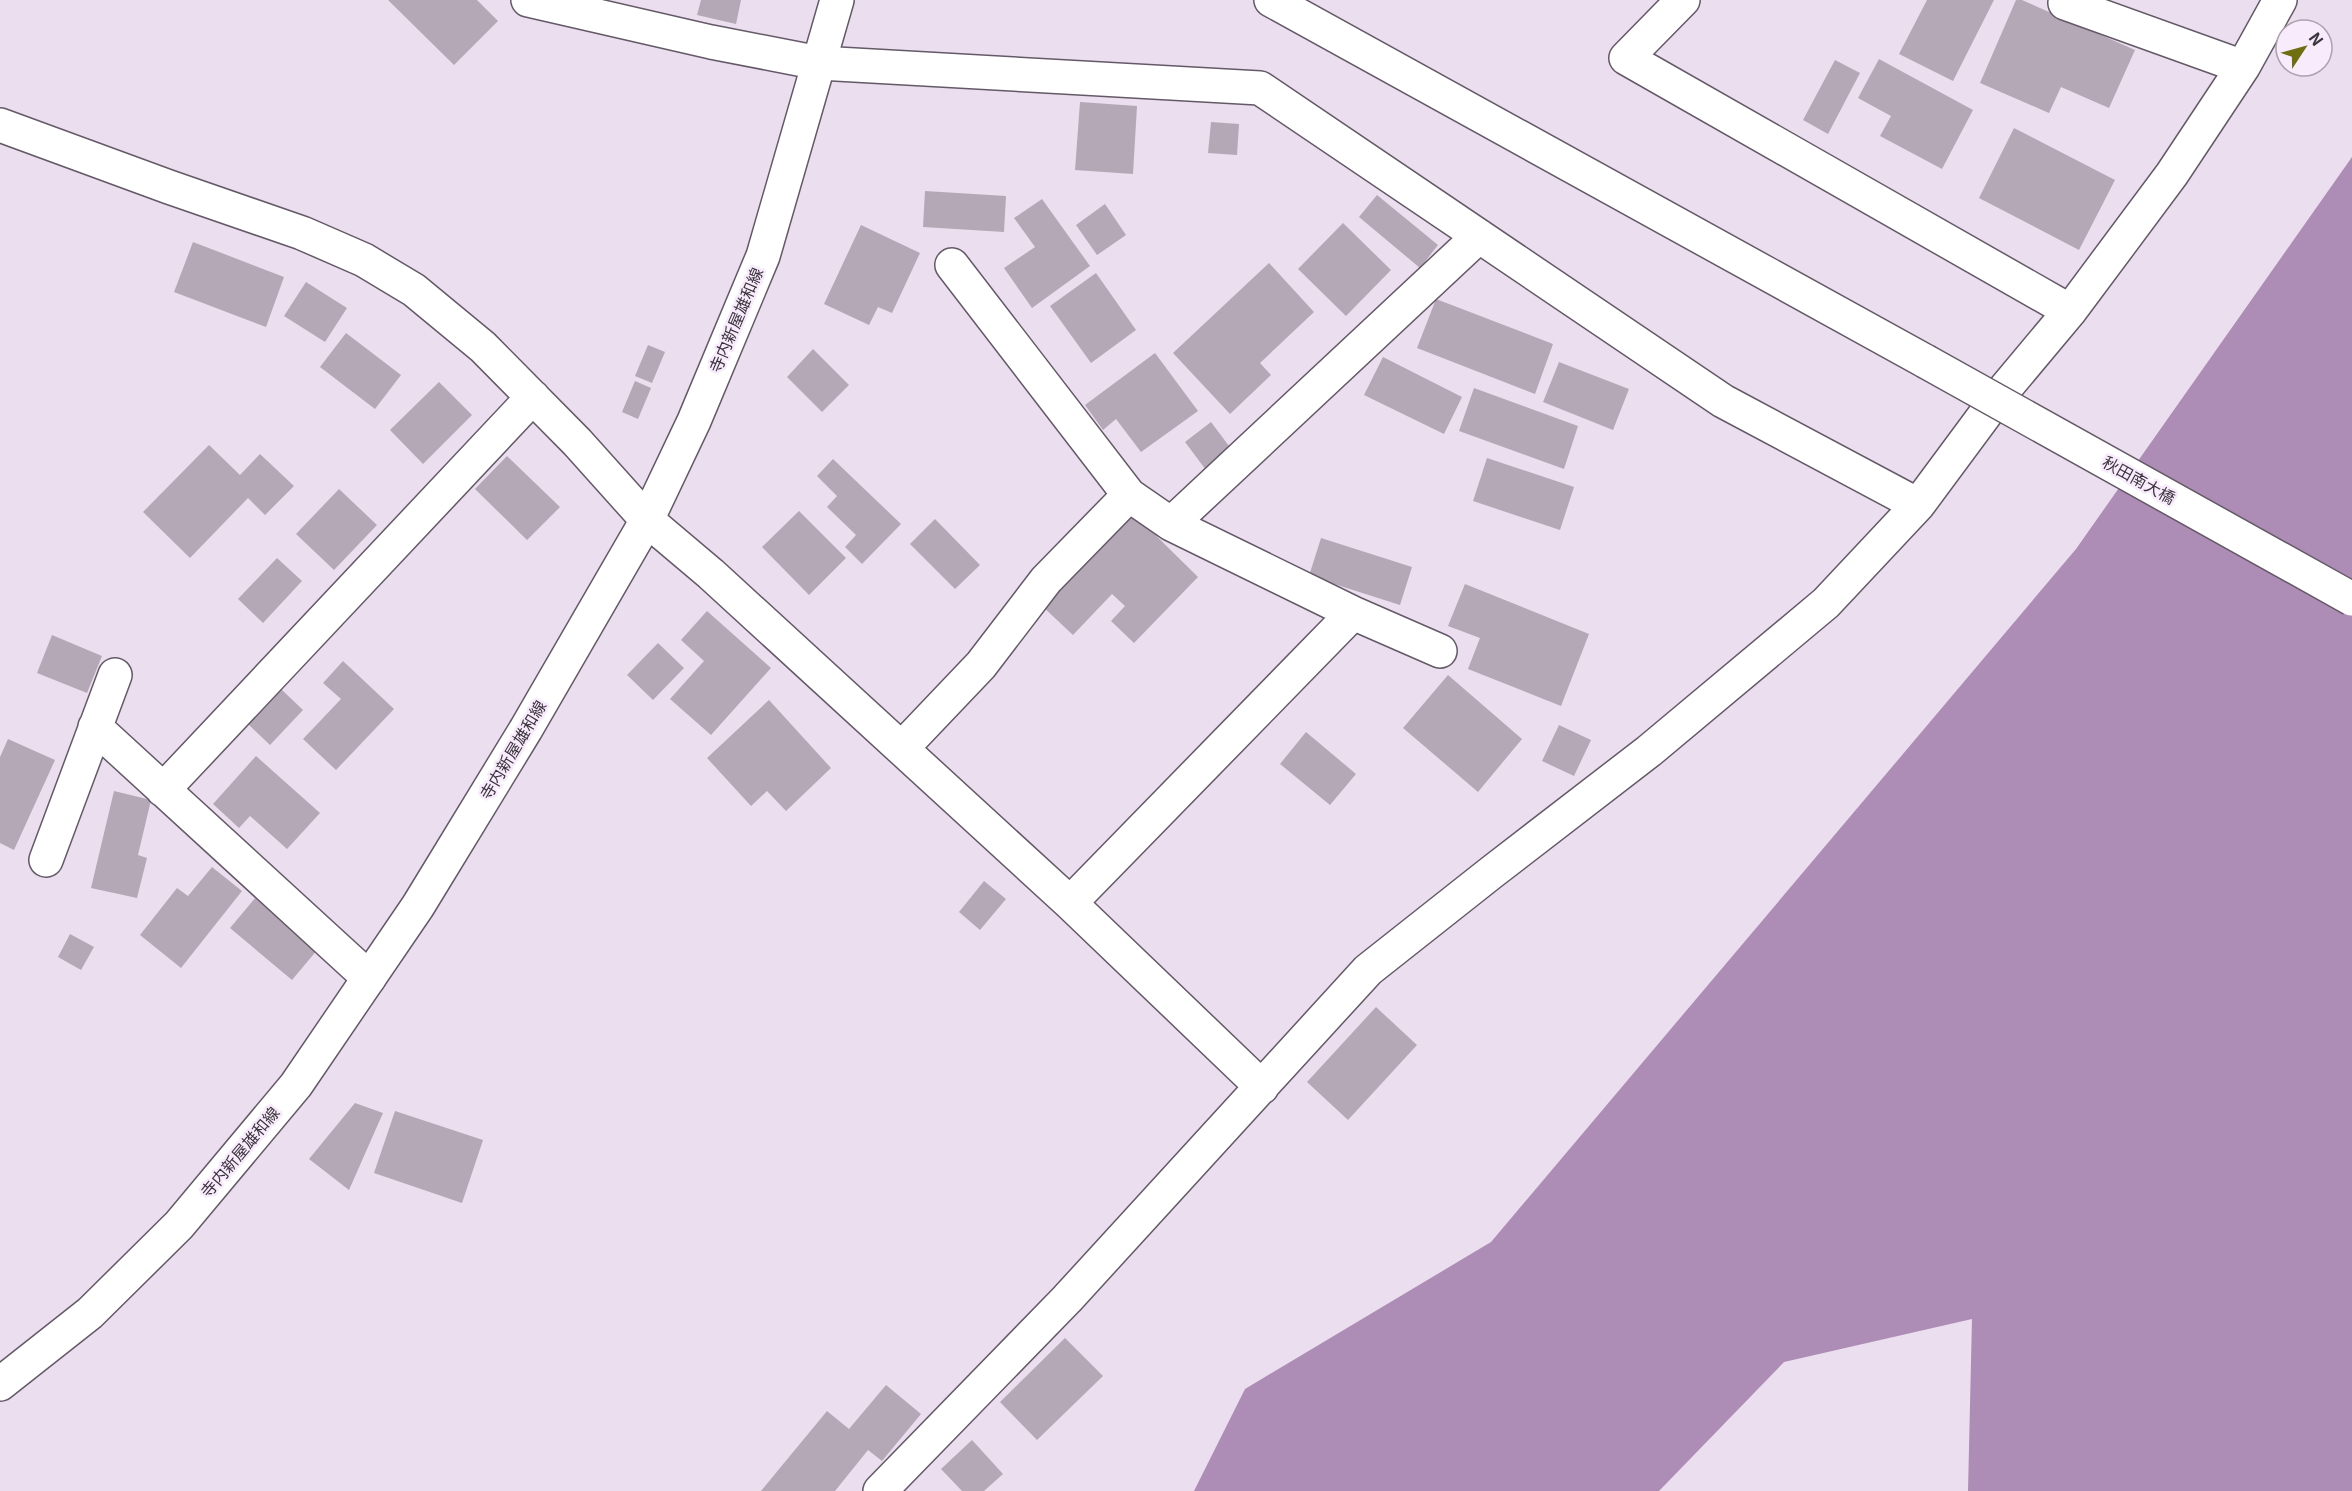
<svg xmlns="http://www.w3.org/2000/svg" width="2352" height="1491" viewBox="0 0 2352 1491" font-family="Georgia,'Noto Sans JP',serif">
	<rect width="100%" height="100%" fill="#ebdeee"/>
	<path fill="#ad8db5" d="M2352 157V1491H1968L1972 1319 1784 1362 1659 1491H1194L1245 1389 1491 1242 2076 549Z"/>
	<path fill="#b4a8b7" d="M388 0H477L498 21 454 65Z
		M701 0H741L736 24 697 15Z
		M1927 0H1994L1953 81 1899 54Z
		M2016 0H2022L2135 50 2109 108 2061 87 2049 113 1980 83Z
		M1879 59 1973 110 1942 169 1880 136 1891 116 1858 98Z
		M1835 60 1860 73 1828 134 1803 120Z
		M1080 102 1137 106 1133 174 1075 170Z
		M1211 122 1239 124 1237 155 1208 153Z
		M2014 128 2115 180 2079 250 1979 198Z
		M925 191 1006 196 1004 232 923 227Z
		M1377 195 1438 245 1420 268 1359 217Z
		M1042 199 1090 266 1032 308 1004 268 1035 247 1014 218Z
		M1105 204 1126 235 1097 255 1076 225Z
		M1343 223 1391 270 1346 316 1298 269Z
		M861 225 920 253 892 313 878 307 869 325 824 304Z
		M193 242 284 277 266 327 174 292Z
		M1269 263 1314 312 1260 363 1271 375 1230 414 1173 353Z
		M1096 273 1136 330 1091 363 1050 306Z
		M306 282 347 308 325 342 284 316Z
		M1436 299 1553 344 1535 394 1417 348Z
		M346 333 401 375 375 409 320 367Z
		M648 345 665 352 652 383 635 376Z
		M813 349 849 385 822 412 787 377Z
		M1155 353 1198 411 1141 452 1116 419 1103 430 1085 405Z
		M1383 357 1462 397 1444 434 1364 395Z
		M1559 362 1629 389 1613 430 1543 402Z
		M635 381 651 388 638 419 622 412Z
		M439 382 472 415 423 464 390 430Z
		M1474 388 1578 426 1564 469 1459 431Z
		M1211 422 1232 450 1206 470 1185 442Z
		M209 445 240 475 260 454 294 486 265 515 248 498 190 558 143 512Z
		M507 456 560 507 527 540 475 489Z
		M1487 458 1574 487 1560 530 1473 501Z
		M833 459 901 524 862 564 845 547 856 535 827 507 837 496 817 476Z
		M339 489 377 525 334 570 296 534Z
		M799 511 846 558 809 595 762 547Z
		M1131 511 1198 577 1134 643 1111 621 1125 606 1112 594 1073 635 1041 605Z
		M935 519 980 565 955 589 910 544Z
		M1321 538 1412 567 1400 605 1309 576Z
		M277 558 302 581 263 623 238 599Z
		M1465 584 1589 634 1561 706 1468 669 1480 638 1448 626Z
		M707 611 771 668 711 735 670 699 704 661 681 640Z
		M52 635 102 656 87 693 37 673Z
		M658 643 684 668 653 700 627 675Z
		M343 661 394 709 336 770 303 739 341 699 323 683Z
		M1448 675 1522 739 1478 792 1403 728Z
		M281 689 303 710 270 745 248 724Z
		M769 700 831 768 786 811 767 791 751 806 707 758Z
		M1559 725 1591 740 1574 776 1542 761Z
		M1306 732 1356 774 1330 805 1280 764Z
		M8 739 55 760 14 850 0 843V757Z
		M256 756 320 813 287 849 250 816 239 828 213 804Z
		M114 791 151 800 138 855 147 858 137 898 91 888Z
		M212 867 242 891 181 968 140 935 177 888 188 896Z
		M984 881 1006 899 980 930 959 912Z
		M256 897 318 949 292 980 230 928Z
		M70 934 94 947 81 970 58 957Z
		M1376 1007 1417 1045 1348 1120 1307 1082Z
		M355 1103 383 1113 349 1190 309 1159Z
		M395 1111 483 1140 462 1203 374 1173Z
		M1065 1338 1103 1376 1037 1440 1000 1402Z
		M886 1385 921 1414 882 1461 868 1450 835 1491H761L827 1411 849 1429Z
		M972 1440 1003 1474 984 1491H962L941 1469Z"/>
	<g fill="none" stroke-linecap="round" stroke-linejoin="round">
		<g stroke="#645967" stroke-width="36">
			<path id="minor" d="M528 0 711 42 819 63 1260 88 1723 401 1918 505
				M1683 0 1626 58 2070 311
				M2065 3 2243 67
				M0 125 169 187 302 233 364 260 414 290 483 347 577 442 647 520 711 574 1070 903 1262 1087
				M952 265 1129 495
				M1353 613 1440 651
				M95 727 369 978
				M902 748 981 665 1046 580 1129 495 1171 524
				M163 790 533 397
				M46 860 115 675
				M1070 903 1353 613 1171 524 1479 236
				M880 1491 1067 1299 1368 970 1492 872 1649 751 1826 603 1918 505 1998 397 2070 311 2172 174 2243 67 2280 0"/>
		</g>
		<g stroke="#645967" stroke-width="36">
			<path id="tertiary" d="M1271 0 1925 361"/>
		</g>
		<g stroke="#645967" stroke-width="36">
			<path id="primary" d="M0 1384 90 1313 179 1225 296 1085 418 906 526 729 647 520 694 421 763 256 837 0"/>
		</g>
		<use href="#minor" stroke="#fff" stroke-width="33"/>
		<use href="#tertiary" stroke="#fff" stroke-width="33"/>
		<use href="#primary" stroke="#fff" stroke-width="33"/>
		<g stroke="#645967" stroke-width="36" stroke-linecap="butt">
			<path id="tertiary-bridge" d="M1925 361 2352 599"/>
		</g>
		<use href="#tertiary-bridge" stroke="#fff" stroke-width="33"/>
	</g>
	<g text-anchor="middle" stroke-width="5" stroke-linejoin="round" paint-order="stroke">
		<g font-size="16" fill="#3a353c" stroke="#f8ebfc">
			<text transform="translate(736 320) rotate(-67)" y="6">寺内新屋雄和線</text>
			<text transform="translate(2139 480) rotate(29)" y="6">秋田南大橋</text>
			<text transform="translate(513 750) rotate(-59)" y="6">寺内新屋雄和線</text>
			<text transform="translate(240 1152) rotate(-50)" y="6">寺内新屋雄和線</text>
		</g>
	</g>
	<g transform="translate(2304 48) rotate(54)"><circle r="28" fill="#f8ebfc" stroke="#aca2af" stroke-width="1.5"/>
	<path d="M0-4.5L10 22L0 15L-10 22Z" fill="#6f6f12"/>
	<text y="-9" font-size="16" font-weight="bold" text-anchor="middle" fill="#3a353c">N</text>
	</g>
</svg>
